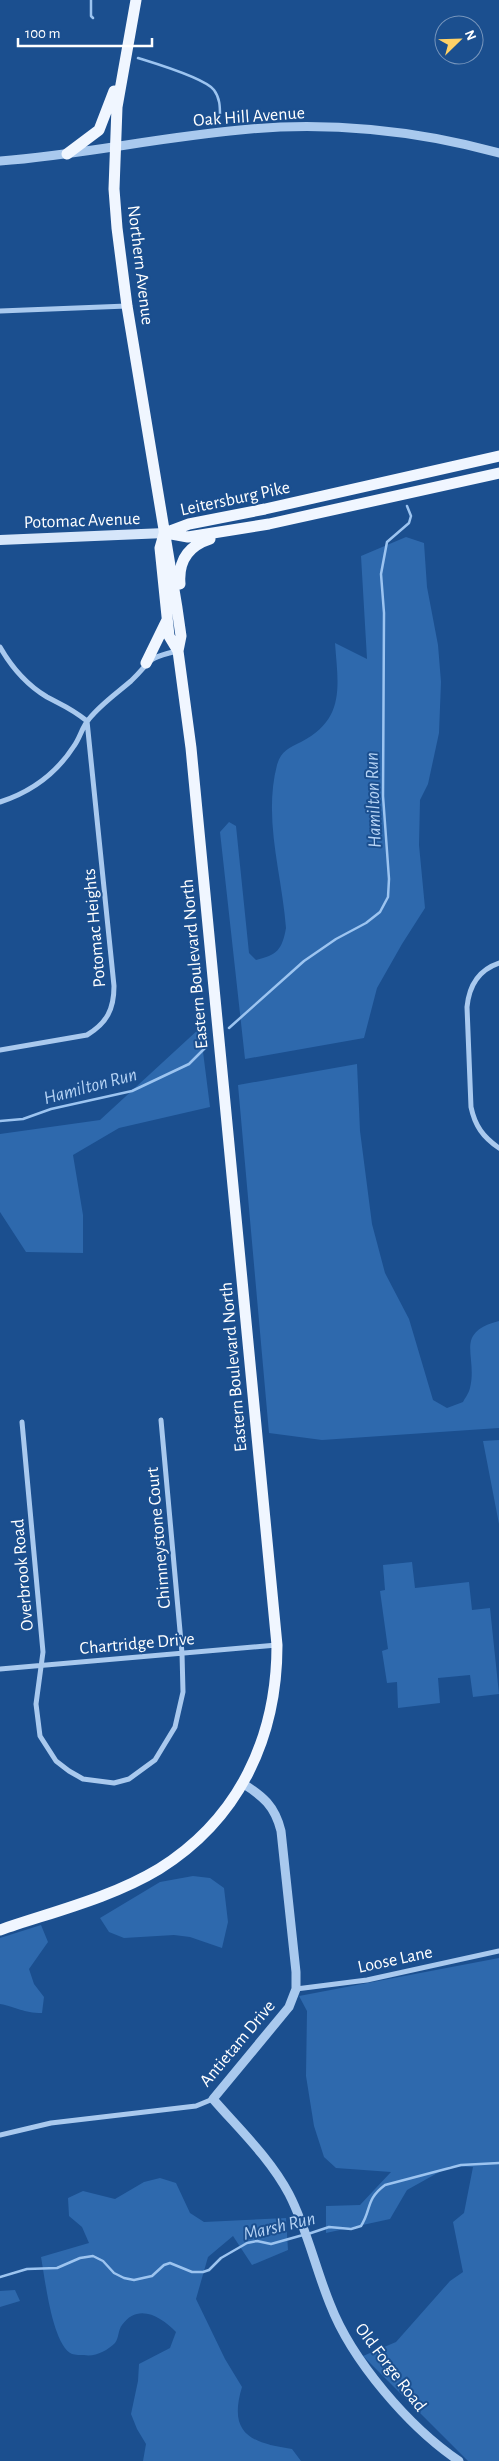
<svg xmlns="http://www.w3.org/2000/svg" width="499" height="2461" viewBox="0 0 499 2461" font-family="'Alegreya Sans',sans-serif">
	<rect width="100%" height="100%" fill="#1b4f8f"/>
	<path fill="#2e69ad" d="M406 537 424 543 427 587 438 645 441 682 439 733 428 784 420 800 419 845 425 908 402 944 377 988 364 1038 245 1059 220 832 229 822 236 826 249 953 256 960C277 955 282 950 286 928 282 874 263 819 277 765 281 751 289 748 301 742 346 719 338 685 335 643L367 659 361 556Z
		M200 1028 210 1107 119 1128 73 1155 83 1215V1253L26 1252 0 1212V1134L100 1120Z
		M357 1064 360 1131 372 1224 385 1273 409 1319 433 1400 447 1408 463 1402C465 1398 469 1393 470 1388 478 1355 453 1333 499 1321V1428L322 1440 269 1433 238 1085Z
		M499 1440V1524L483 1441Z
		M412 1562 415 1588 469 1582 472 1610 490 1608 499 1694 473 1697 470 1675 438 1678 440 1703 398 1708 397 1682 387 1683 382 1651 388 1649 380 1591 385 1590 383 1565Z
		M193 1876 210 1878 224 1888 228 1922 222 1948 190 1937 174 1935 124 1938 109 1932 100 1918 160 1882Z
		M41 1925 48 1942 29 1969 34 1984 44 1997 42 2013C23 2013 17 2007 0 2004V1938Z
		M499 1958V2461H468L363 2356 396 2342 450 2281 463 2272 453 2222 464 2213 473 2167 450 2166 407 2190 390 2219 326 2233V2206L360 2205 391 2172 336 2168 324 2157 314 2126 306 2076 307 2011 299 1996Z
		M160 2178 176 2183 190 2213 204 2222 286 2218 288 2250 252 2265 233 2236 208 2257 196 2299 225 2359 242 2387C228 2433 250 2443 292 2449L301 2461H143L146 2444 137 2429 131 2414 138 2381 139 2364 170 2348 176 2332C162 2317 138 2302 122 2325 118 2330 119 2338 115 2343 107 2351 95 2357 84 2355 81 2355 75 2355 72 2354 52 2345 45 2278 41 2257L89 2243 82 2227 69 2216 68 2198 83 2191 115 2199 144 2182Z
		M15 2290 20 2301 0 2307V2291Z"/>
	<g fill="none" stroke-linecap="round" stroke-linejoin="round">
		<path stroke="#9cc4f0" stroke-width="2.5" d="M91 0V16L93 18
			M138 58C154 63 205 78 214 90 220 98 220 107 220 116
			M229 1028 304 961 336 939 366 923 380 912 388 897 389 879 383 796 384 613 381 574 387 542 409 523 411 516 407 506
			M0 1121 23 1119 51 1109 132 1091 189 1064 206 1047
			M308 2234 329 2227 351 2229 361 2226C372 2209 365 2200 385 2185L461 2165 499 2163
			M0 2277 27 2269 57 2268 80 2258 93 2256 103 2261 114 2273 124 2278 134 2280 152 2276 164 2265 170 2263 192 2272H203L209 2270 221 2258 247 2243 257 2241 271 2244 303 2235"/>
		<path stroke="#a9c9ee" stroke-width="5" d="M0 311 127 306
			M0 647C12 668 27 685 47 697 64 706 71 708 87 721
			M0 802C31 792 56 774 74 746 80 738 82 727 89 719 101 704 117 693 131 681 153 660 144 659 177 651
			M499 963C478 970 469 986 467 1007L471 1107C475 1126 483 1137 499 1148
			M0 1050 87 1035C107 1023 114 1009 114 986L87 721
			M22 1422 43 1652 36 1704 40 1736 56 1761 69 1771 83 1779 114 1783 129 1779 155 1760 175 1727 183 1692 182 1653 161 1420
			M0 1669 277 1645
			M296 1989 367 1980 499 1951
			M0 2135 51 2123 196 2106 213 2099"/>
		<path stroke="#a9c9ee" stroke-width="9" d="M0 161C81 155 160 137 240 130 326 121 416 130 499 153
			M242 1783C263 1796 275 1806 281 1831L296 1972V1989L289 2007 213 2099C239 2129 270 2158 289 2194 307 2229 315 2267 330 2304 352 2361 409 2427 459 2461"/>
		<path stroke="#d6e6fa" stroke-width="10" d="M0 540 165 533"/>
		<path stroke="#f0f6ff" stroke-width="11" d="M67 154 99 130 114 91
			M165 533 189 524 265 509 499 456
			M166 533 188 537 269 524 499 473
			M164 534 160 548 169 636 178 651
			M180 584C178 561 188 546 210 539
			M146 663 167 620
			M0 1930C52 1912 111 1898 159 1869 239 1819 277 1738 277 1645L191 748 178 651 181 636 177 608 127 306 117 228 114 189 117 107 136 0"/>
	</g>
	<g text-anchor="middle" stroke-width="4" stroke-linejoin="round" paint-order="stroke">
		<g font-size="18" fill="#fff" stroke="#1b4f8f">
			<text transform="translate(249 116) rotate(-4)" y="6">Oak Hill Avenue</text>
			<text transform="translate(141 265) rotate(83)" y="6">Northern Avenue</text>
			<text transform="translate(235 498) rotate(-12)" y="6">Leitersburg Pike</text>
			<text transform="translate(82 520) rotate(-2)" y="6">Potomac Avenue</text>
			<text transform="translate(94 928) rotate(-95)" y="6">Potomac Heights</text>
			<text transform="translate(194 964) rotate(-95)" y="6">Eastern Boulevard North</text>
			<text transform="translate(233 1367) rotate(-95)" y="6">Eastern Boulevard North</text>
			<text transform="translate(158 1538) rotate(-95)" y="6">Chimneystone Court</text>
			<text transform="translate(22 1575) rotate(-95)" y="6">Overbrook Road</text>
			<text transform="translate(137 1643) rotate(-5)" y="6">Chartridge Drive</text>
			<text transform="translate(395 1959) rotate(-12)" y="6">Loose Lane</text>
			<text transform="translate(237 2043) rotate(-50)" y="6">Antietam Drive</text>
			<text transform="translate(391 2367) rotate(53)" y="6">Old Forge Road</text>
		</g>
		<g font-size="19" font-style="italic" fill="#b5d3f5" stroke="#1b4f8f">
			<text transform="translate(372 800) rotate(-92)" y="7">Hamilton Run</text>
			<text transform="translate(90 1085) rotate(-15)" y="7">Hamilton Run</text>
			<text transform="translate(279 2225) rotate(-13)" y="7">Marsh Run</text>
		</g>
	</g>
	<g transform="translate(459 40) rotate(67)"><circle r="24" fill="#1b4f8f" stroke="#7695bc"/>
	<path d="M0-4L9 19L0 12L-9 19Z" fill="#ffd166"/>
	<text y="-8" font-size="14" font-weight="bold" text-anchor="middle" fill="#ffffff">N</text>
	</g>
	<path d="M18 38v8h134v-8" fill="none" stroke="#ffffff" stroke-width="2.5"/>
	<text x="25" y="38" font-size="15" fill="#ffffff" stroke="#1b4f8f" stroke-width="4" paint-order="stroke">100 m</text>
</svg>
